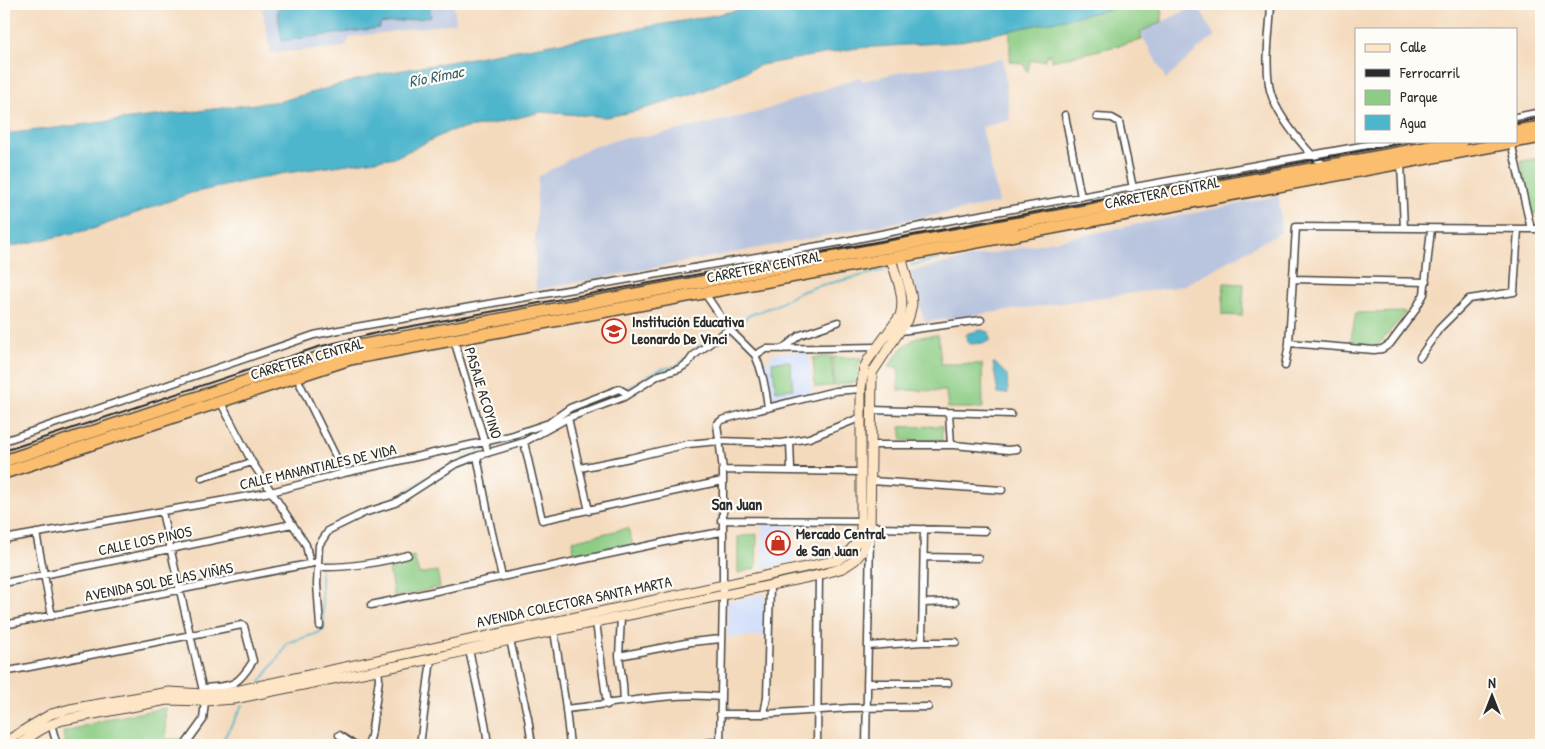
<svg xmlns="http://www.w3.org/2000/svg" width="1545" height="749" viewBox="0 0 1545 749" font-family="'Patrick Hand',sans-serif">
	<rect width="100%" height="100%" fill="#fdfcf7"/>
	<filter id="ink" filterUnits="userSpaceOnUse"><feTurbulence type="fractalNoise" baseFrequency=".02" numOctaves="2"/><feDisplacementMap in="SourceGraphic" scale="10" xChannelSelector="R" yChannelSelector="G"/><feConvolveMatrix kernelMatrix="1 2 1 2 8 2 1 2 1" color-interpolation-filters="sRGB"/></filter>
	<filter id="wash" filterUnits="userSpaceOnUse"><feTurbulence type="fractalNoise" baseFrequency=".0096" numOctaves="4" result="noise"/><feDisplacementMap in="SourceGraphic" scale="20" xChannelSelector="R" yChannelSelector="G"/><feGaussianBlur stdDeviation="1.12" result="paint"/><feColorMatrix in="noise" values="0 0 0 0 0 0 0 0 0 0 0 0 0 0 0 0 0 1.4 0 .05"/><feComposite in="paint" operator="in"/></filter>
	<g filter="url(#wash)">
		<rect width="100%" height="100%" fill="#f4dabd"/>
		<path fill="#cedbfa" d="M808 351 813 393 774 403 764 362 769 361 771 358 772 353Z
			M763 524H794L793 562 762 569Z
			M765 594 766 636 728 637 727 602Z"/>
		<path fill="#b9c5de" d="M261 4H454L456 23 351 37 344 47 271 53Z
			M1198 5 1215 37 1207 41 1166 79 1140 32Z
			M1003 59 1010 120 982 127 999 203 536 290 535 239 538 177 589 148 623 138 651 136 756 113 860 77 862 81 905 71Z
			M1279 196 1281 232 1183 286 925 322 910 271 975 257Z"/>
		<path fill="#8ccc84" stroke="#5c7c58" d="M1134 4H1162V22L1140 32 1142 40 1052 61 1049 53 1045 60 1030 61 1028 72 1023 64 1010 61V30Z
			M1541 158V214L1530 213 1521 161Z
			M1224 283 1244 284 1242 316 1222 315Z
			M1406 312 1379 344 1375 345 1350 344 1356 313Z
			M938 335 941 364H982L983 408H948L946 391 898 390 899 368 888 367 903 347 917 337Z
			M831 356 833 386 815 387 813 358Z
			M833 357 862 358 858 366 859 381 834 386Z
			M790 361 793 389 776 391 772 362Z
			M942 426V441L902 440 900 427Z
			M628 528 633 546 575 558 572 541Z
			M757 534 756 568 738 573V537Z
			M414 556 419 574 437 571 440 587 394 597 388 563Z
			M165 708 166 739H184L185 745H65L63 732 112 718Z"/>
		<path fill="#4db5cc" stroke="#3c707c" d="M315 4H429L431 17 380 24V28L282 41 277 9Z
			M766 4H1134L957 42 857 48 761 65 695 94 633 112 606 117 541 112 497 123 450 131 396 157 280 174 191 193 93 229 4 248V134L281 101 375 75 710 16Z
			M981 330 989 332 990 340 985 343 970 344 967 342 966 335 968 333Z
			M993 363H995L1007 375 1008 393 998 394Z"/>
		<g fill="none" stroke-linecap="round" stroke-linejoin="round">
			<path stroke="#4db5cc" stroke-width="2" d="M946 258 962 255
				M911 265 939 259
				M735 325 750 315 779 304 798 293 818 286 890 269
				M627 389 649 375 662 369 677 366 696 349 710 340
				M605 397 620 393
				M566 414 594 402
				M506 444 536 431
				M461 459 484 449
				M388 502 444 468
				M337 523 353 515
				M260 682 281 654 287 643 318 633 324 628 321 587V568
				M220 745 243 705"/>
		</g>
	</g>
	<g filter="url(#ink)">
		<g fill="none" stroke-linecap="round" stroke-linejoin="round">
			<g stroke="#494541" stroke-width="9">
				<path id="street" d="M1271 4C1270 30 1265 58 1269 85 1272 104 1284 120 1295 135 1305 147 1312 157 1325 165
					M1065 115 1081 197
					M1097 117 1112 118 1119 122 1133 188
					M1516 117 1541 112
					M1511 142 1531 229
					M1401 163 1404 228
					M1294 279 1426 282
					M704 292 729 329 755 355 766 349 878 347
					M901 331 981 320
					M454 340 488 453
					M1289 343 1374 350 1382 349 1390 344 1414 312 1424 294 1431 229
					M782 349 800 335 838 322
					M755 355C763 372 766 389 768 408
					M1420 357 1439 329 1469 299 1514 292 1518 229
					M1285 366 1289 343 1296 227 1541 229
					M296 376 344 473
					M220 401 252 462 306 545 310 564
					M871 410 1011 414
					M949 413 951 445
					M568 418 589 511
					M4 441 314 335 339 330 841 242 941 222 1389 141
					M790 441 791 470
					M524 442 542 520 722 481
					M872 445H954L1008 450 1017 449
					M477 456 490 524 502 577
					M580 468 630 458 688 444 719 441 781 443 809 438 862 417
					M723 470 862 472
					M202 478 252 462
					M872 481 1002 490
					M162 512 203 691
					M721 520 862 521 881 528 985 531
					M36 533 52 616
					M4 539 271 492 344 473 510 436 549 423 570 408 619 389 628 394
					M924 557 978 558
					M318 567C349 568 378 563 408 555
					M4 583 292 524
					M923 603 955 602
					M371 605 679 539 722 532
					M621 617 619 656 623 684 624 702
					M596 622 607 705
					M4 625 318 562
					M320 626 317 584 319 545 329 530 364 513 395 503 454 465 477 456 524 442 568 418 624 397 659 375 679 369 688 363 693 356 729 329
					M554 631 565 701 570 745
					M510 640 528 718 532 745
					M922 642 924 529
					M868 646 922 642H956
					M469 650 485 723 488 745
					M619 656 691 642 721 639
					M4 672 242 625 244 626 253 661C237 687 232 686 203 688
					M867 683H948
					M566 709C615 704 672 691 720 697
					M720 714H764L850 708 928 707
					M764 714 767 697 770 586
					M51 724 57 745
					M339 735 354 745
					M185 745 203 720 205 701
					M368 745 371 736 379 679 378 669
					M420 745 431 659
					M692 745 720 741
					M720 745 723 596V470L717 424 722 420 743 414 835 391 861 389
					M817 745 819 575
					M866 745 870 537"/>
			</g>
			<g stroke="#494541" stroke-width="11">
				<path id="secondary" d="M4 743 29 727 51 714 70 709 169 692 204 694 226 693 838 560 847 554 861 537V389L864 368 868 360 900 316C906 297 896 277 891 259
					M19 745C33 734 46 725 63 720L167 700 205 701 234 699 431 659 510 640 819 575 843 568 855 560 862 552 870 532 872 373 909 317 912 304 911 294 901 256"/>
			</g>
			<g stroke="#494541" stroke-width="14">
				<path id="highway" d="M1516 131 1541 127
					M4 461 292 366 349 348 404 337 1462 141
					M4 473 350 359 1541 137"/>
			</g>
			<use href="#street" stroke="#fff" stroke-width="6"/>
			<use href="#secondary" stroke="#fde5c5" stroke-width="9"/>
			<use href="#highway" stroke="#fbbe6e" stroke-width="11"/>
			<path stroke="#2b2b2b" stroke-width="2" d="M1516 123 1541 118
				M4 451 318 347 385 331 865 244 1415 141"/>
		</g>
	</g>
	<defs>
		<g id="school-ring" transform="scale(1.25)"><circle r="9.5" fill="#fdfcf7" stroke="#c8321e" stroke-width="1.5"/><path d="M0-5L7-2L0 1L-7-2ZM-4 1L0 2.5L4 1V4Q0 6-4 4Z" fill="#c8321e"/></g>
		<g id="shop-ring" transform="scale(1.25)"><circle r="9.5" fill="#fdfcf7" stroke="#c8321e" stroke-width="1.5"/><path d="M-5-2.5h2.3a2.7 3.5 0 0 1 5.4 0H5L5.5 6h-11ZM-1.5-2.5h3a1.5 2.3 0 0 0-3 0Z" fill="#c8321e"/></g>
	</defs>
	<g fill-rule="evenodd">
		<use href="#school-ring" x="614" y="331"/>
		<use href="#shop-ring" x="778" y="543"/>
	</g>
	<g text-anchor="middle" stroke-width="4.5" stroke-linejoin="round" paint-order="stroke">
		<g font-size="15" fill="#2b2b2b" stroke="#fdfcf7">
			<text transform="translate(1162 193) rotate(-11)" y="5">CARRETERA CENTRAL</text>
			<text transform="translate(764 267) rotate(-11)" y="5">CARRETERA CENTRAL</text>
			<text transform="translate(307 359) rotate(-16)" y="5">CARRETERA CENTRAL</text>
			<text transform="translate(483 393) rotate(73)" y="5">PASAJE ACOYINO</text>
			<text transform="translate(318 467) rotate(-13)" y="5">CALLE MANANTIALES DE VIDA</text>
			<text transform="translate(145 541) rotate(-12)" y="5">CALLE LOS PINOS</text>
			<text transform="translate(159 582) rotate(-11)" y="5">AVENIDA SOL DE LAS VIÑAS</text>
			<text transform="translate(574 602) rotate(-12)" y="5">AVENIDA COLECTORA SANTA MARTA</text>
		</g>
		<g font-size="15" font-weight="bold" fill="#2b2b2b" stroke="#fdfcf7" text-anchor="start">
			<text x="632" y="327">Institución Educativa<tspan x="632" dy="17">Leonardo De Vinci</tspan></text>
			<text x="796" y="539">Mercado Central<tspan x="796" dy="17">de San Juan</tspan></text>
		</g>
		<g font-size="16" font-style="italic" fill="#39626b" stroke="#fdfcf7">
			<text transform="translate(436 76) rotate(-11)" y="6">Río Rímac</text>
		</g>
		<g font-size="16" font-weight="bold" fill="#2b2b2b" stroke="#fdfcf7">
			<text x="737" y="510">San Juan</text>
		</g>
	</g>
	<rect width="1545" height="749" fill="none" stroke="#fdfcf7" stroke-width="20"/>
	<rect x="1355" y="28" width="162" height="115" fill="#fdfcf7" stroke="#a9a8a5"/>
	<rect x="1365" y="44" width="25" height="8" fill="#fde5c5" stroke="#a9a8a5"/>
	<text x="1400" y="52" font-size="15" fill="#2b2b2b">Calle</text>
	<rect x="1365" y="69" width="25" height="8" fill="#2b2b2b" stroke="#a9a8a5"/>
	<text x="1400" y="78" font-size="15" fill="#2b2b2b">Ferrocarril</text>
	<rect x="1365" y="90" width="25" height="15" fill="#8ccc84" stroke="#a9a8a5"/>
	<text x="1400" y="102" font-size="15" fill="#2b2b2b">Parque</text>
	<rect x="1365" y="115" width="25" height="15" fill="#4db5cc" stroke="#a9a8a5"/>
	<text x="1400" y="128" font-size="15" fill="#2b2b2b">Agua</text>
	<g transform="translate(1492 696)" stroke="#fdfcf7" stroke-width="4" paint-order="stroke">
	<path d="M0-4L9 19L0 12L-9 19Z" fill="#2b2b2b"/>
	<text y="-8" font-size="14" font-weight="bold" text-anchor="middle" fill="#2b2b2b">N</text>
	</g>
</svg>
